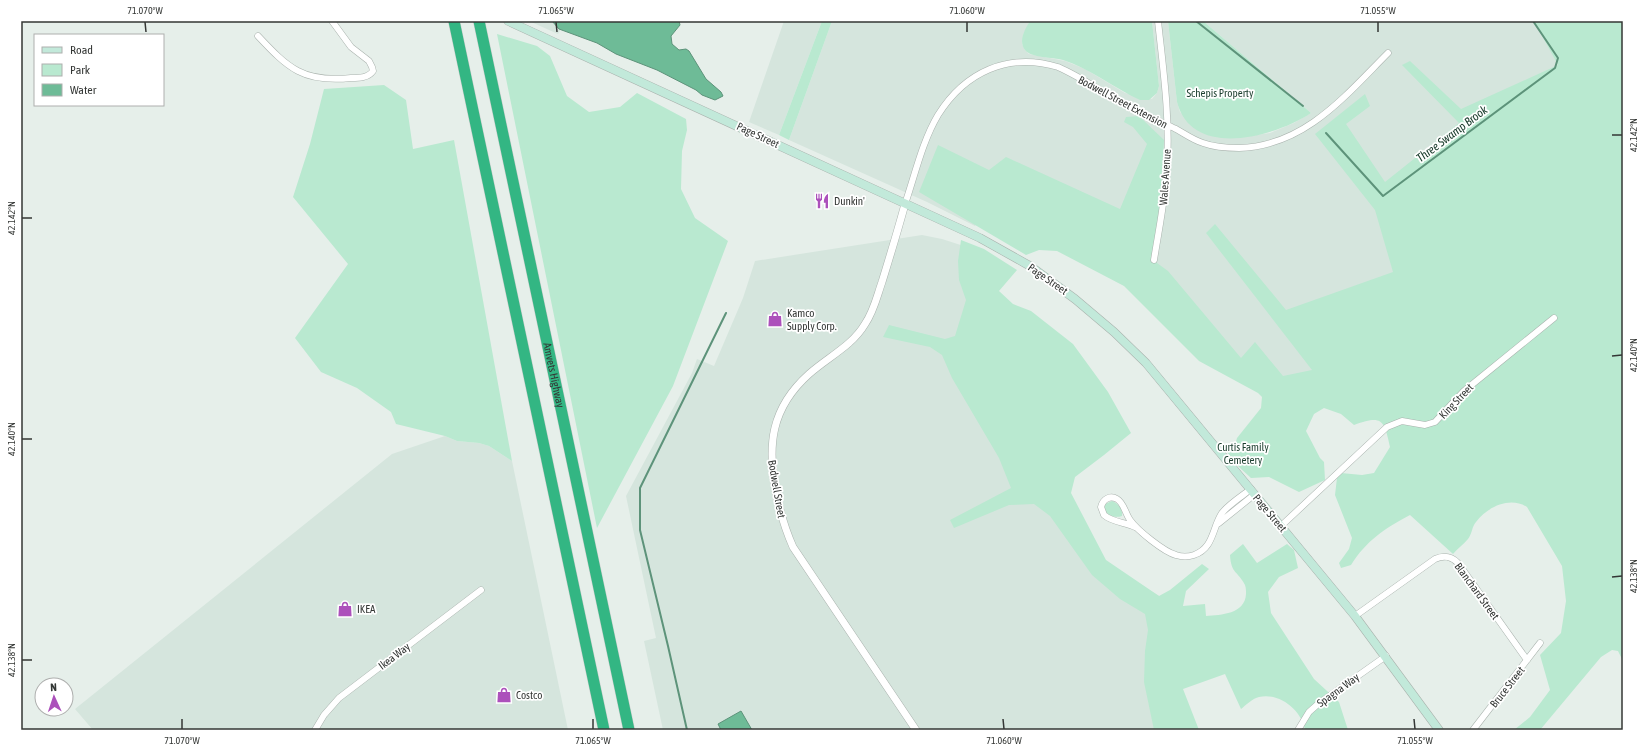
<svg xmlns="http://www.w3.org/2000/svg" width="1644" height="751" viewBox="0 0 1644 751" font-family="'Asap Condensed',sans-serif">
	<rect width="100%" height="100%" fill="#e6efea"/>
	<path fill="#d5e5dd" d="M529 21H565L558 34Z
		M784 21H822L779 135 749 122Z
		M832 21H1030L1023 35 1022 44 1025 50 1029 54 1065 61 1085 69 1125 93 1152 99 1157 93 1159 86 1152 21H1168L1177 102 1180 112 1208 135 1228 137H1242L1270 133 1294 123 1311 113 1203 21H1623L1423 282 1355 357 1297 403 1245 372 1000 172 975 226 927 202 789 140Z
		M922 235 942 239 973 249 982 330 1103 562 1161 597 1170 730H663L644 641 656 638 626 496 692 373 697 359 714 366 743 298 755 261Z
		M445 436 457 441 479 443 489 446 512 461 568 730H93L75 709 392 454Z"/>
	<path fill="#b9e9d0" d="M822 21H832L789 140 779 135Z
		M1030 21H1152L1159 86 1157 93 1149 100H1140C1114 88 1089 68 1063 60 1053 57 1031 58 1025 50 1018 41 1025 29 1030 21Z
		M1168 21H1203L1311 113C1275 137 1192 160 1177 102Z
		M1534 21H1623V661L1618 651 1612 650 1601 657 1540 730H1514L1530 717 1550 690 1540 655 1561 633 1566 601 1562 566 1527 507C1510 496 1487 507 1476 522 1472 526 1472 534 1468 539 1464 544 1457 549 1453 554L1410 515C1385 528 1366 541 1351 565L1341 568 1339 563 1349 549 1352 538 1335 495 1337 478 1341 473 1362 475 1374 473 1390 447C1384 419 1382 415 1354 425L1341 414 1324 408 1314 414 1306 431 1320 458 1324 462 1325 480 1299 492 1269 477 1251 478 1239 467 1227 452 1235 445 1237 438 1261 408 1262 397 1258 393 1199 361 1124 286 1057 251 1039 250 1026 255 919 192 938 145 989 170 1006 157 1120 209 1147 144 1133 127 1124 122 1126 117 1139 116 1164 140 1157 263 1168 271 1241 358 1255 342 1283 376 1312 370 1206 233 1215 224 1286 310 1393 272 1375 210 1315 134 1365 94 1370 106 1346 124 1385 182 1459 123 1402 65 1410 61 1461 109 1558 65Z
		M497 34 537 46 550 56 567 96 589 112 620 107 637 93 686 119 687 130 682 151 681 189 695 218 728 241 673 386 597 528Z
		M384 85 406 100 413 149 454 140 512 461 489 446 479 443 457 441 445 436 396 424 391 412 357 388 321 372 295 338 348 264 293 197 310 144 324 89Z
		M961 240 984 249 1017 270 999 291 1013 304 1031 311 1073 344 1108 392 1131 433 1104 455 1075 477 1071 493 1106 560 1159 596 1170 590 1202 564 1209 569 1186 591 1183 606 1205 604 1206 616C1221 615 1245 614 1246 594 1246 591 1246 588 1245 585 1238 571 1231 574 1230 555L1243 544 1257 563 1287 544 1294 550 1298 568 1279 577 1268 592 1271 613 1314 679 1339 702 1348 730H1305C1302 711 1280 692 1259 697 1253 698 1246 705 1241 709L1225 674 1183 689 1199 730H1154L1144 682 1145 651 1148 630 1145 614 1120 599 1092 575 1050 516 1034 504 1009 505 954 528 950 520 1011 488 999 458 952 378 942 355 930 347 883 337 889 325 945 339 955 336 966 300 959 280 958 261Z
		M1112 501C1118 503 1123 509 1122 516 1113 519 1102 514 1105 504Z"/>
	<path fill="#6ebb97" stroke="#5d937a" d="M552 21H679L680 25 671 36 672 44 679 50 686 49 689 51 706 79 721 92 723 96 715 100 702 95 696 90 657 70 616 54 597 43 559 29Z
		M741 711 752 730H721L718 724Z"/>
	<g fill="none" stroke-linecap="round" stroke-linejoin="round">
		<path stroke="#5d937a" stroke-width="2" d="M1196 21 1303 106
			M1326 133 1383 196 1555 68 1558 58 1533 21
			M687 730 668 646 640 530V488L726 313"/>
		<g stroke="#a9b2ad" stroke-width="7">
			<path id="minor" d="M258 36C288 68 303 83 351 78 359 78 368 78 373 71L372 67 369 61 351 47 332 21
				M905 204C915 175 922 142 938 115 965 72 1008 52 1058 67 1083 78 1105 94 1129 107 1145 115 1161 122 1176 129 1185 134 1193 140 1203 143 1214 147 1227 148 1239 148 1305 146 1345 96 1388 53
				M1154 260C1159 228 1166 196 1167 164 1170 116 1163 68 1158 21
				M1219 523 1255 494
				M1281 526 1387 427 1402 421 1425 425 1435 422 1464 391 1554 318
				M1137 528C1127 522 1113 523 1104 515L1101 507C1103 499 1110 495 1117 499 1124 503 1125 513 1130 520 1137 530 1164 552 1176 555 1182 557 1188 557 1194 555 1214 548 1212 528 1222 513 1229 504 1242 496 1251 489
				M1355 616 1435 559C1444 555 1451 556 1458 563L1527 660
				M315 730 324 715 339 698 481 590
				M1298 730 1309 712 1318 704 1386 656
				M1473 730 1540 643"/>
		</g>
		<g stroke="#a9b2ad" stroke-width="8">
			<path id="tertiary" d="M905 204C898 230 890 256 882 282 877 296 874 311 865 324 852 346 828 357 809 374 771 408 767 445 776 492 780 512 785 529 793 547L916 730"/>
		</g>
		<g stroke="#a9b2ad" stroke-width="9">
			<path id="secondary" d="M508 21 980 238 1030 266 1075 299 1114 332 1146 363 1355 616 1439 730"/>
		</g>
		<g stroke="#cacbca" stroke-width="12">
			<g id="motorway">
				<path d="M454 21 604 730"/>
				<path id="s1" d="M479 21 629 730"/>
			</g>
		</g>
		<use href="#minor" stroke="#fff" stroke-width="6"/>
		<use href="#tertiary" stroke="#fff" stroke-width="7"/>
		<use href="#secondary" stroke="#c2e9da" stroke-width="8"/>
		<use href="#motorway" stroke="#33b683" stroke-width="11"/>
	</g>
	<path fill="none" stroke="#343735" stroke-width="1.5" d="M145 22 146 32M556 22 557 32M967 22V32M1378 22V32M1612 135H1622M22 218H32M1612 356 1622 355M22 439H32M1612 577 1622 576M22 660H32M182 719V729M593 719V729M1003 719 1004 729M1414 719 1415 729"/>
	<defs>
		<g id="restaurant-bare" transform="scale(1.2)"><path d="M-5-6h1v4h1v-4h1v4h1v-4h1v5L-1.5 .5V6h-2V.5L-5-1ZM5-6V6H3V1.5H1.5Q1.5-4 5-6Z" fill="#ac50bb" stroke="#fff" stroke-width="2.5" paint-order="stroke"/></g>
		<g id="shop-bare" transform="scale(1.2)"><path d="M-5-2.5h2.3a2.7 3.5 0 0 1 5.4 0H5L5.5 6h-11ZM-1.5-2.5h3a1.5 2.3 0 0 0-3 0Z" fill="#ac50bb" stroke="#fff" stroke-width="2.5" paint-order="stroke"/></g>
	</defs>
	<g fill-rule="evenodd">
		<use href="#restaurant-bare" x="822" y="201"/>
		<use href="#shop-bare" x="775" y="319"/>
		<use href="#shop-bare" x="345" y="609"/>
		<use href="#shop-bare" x="504" y="695"/>
	</g>
	<g text-anchor="middle" stroke-width="3.5" stroke-linejoin="round" paint-order="stroke">
		<g font-size="11" fill="#1a3d2d" stroke="#fff">
			<text x="1220" y="97">Schepis Property</text>
			<text x="1243" y="451">Curtis Family<tspan x="1243" dy="13">Cemetery</tspan></text>
		</g>
		<g font-size="11" fill="#343735" stroke="#fff">
			<text transform="translate(1123 102) rotate(28)" y="4">Bodwell Street Extension</text>
			<text transform="translate(758 135) rotate(25)" y="4">Page Street</text>
			<text transform="translate(1165 177) rotate(-86)" y="4">Wales Avenue</text>
			<text transform="translate(1048 279) rotate(35)" y="4">Page Street</text>
			<text dy="4" stroke="none"><textPath href="#s1" startOffset="362">Amvets Highway</textPath></text>
			<text transform="translate(1456 401) rotate(-46)" y="4">King Street</text>
			<text transform="translate(777 489) rotate(80)" y="4">Bodwell Street</text>
			<text transform="translate(1270 513) rotate(50)" y="4">Page Street</text>
			<text transform="translate(1477 591) rotate(54)" y="4">Blanchard Street</text>
			<text transform="translate(394 656) rotate(-37)" y="4">Ikea Way</text>
			<text transform="translate(1507 687) rotate(-52)" y="4">Bruce Street</text>
			<text transform="translate(1338 690) rotate(-36)" y="4">Spagna Way</text>
		</g>
		<g font-size="11" fill="#343735" stroke="#fff" text-anchor="start">
			<text x="834" y="205">Dunkin'</text>
			<text x="787" y="317">Kamco<tspan x="787" dy="13">Supply Corp.</tspan></text>
			<text x="357" y="613">IKEA</text>
			<text x="516" y="699">Costco</text>
		</g>
		<g font-size="12" font-style="italic" fill="#163929" stroke="#fff">
			<text transform="translate(1452 134) rotate(-37)" y="4">Three Swamp Brook</text>
		</g>
	</g>
	<rect width="1644" height="751" fill="none" stroke="#ffffff" stroke-width="44"/>
	<rect x="34" y="34" width="130" height="72" fill="#ffffff" stroke="#aeafae"/>
	<rect x="42" y="47" width="20" height="6" fill="#c2e9da" stroke="#aeafae"/>
	<text x="70" y="54" font-size="12" fill="#343735">Road</text>
	<rect x="42" y="64" width="20" height="12" fill="#b9e9d0" stroke="#aeafae"/>
	<text x="70" y="74" font-size="12" fill="#343735">Park</text>
	<rect x="42" y="84" width="20" height="12" fill="#6ebb97" stroke="#aeafae"/>
	<text x="70" y="94" font-size="12" fill="#343735">Water</text>
	<g transform="translate(54 697) rotate(357)"><circle r="19" fill="#ffffff" stroke="#aeafae"/>
	<path d="M0-3L7 15L0 10L-7 15Z" fill="#ac50bb"/>
	<text y="-6" font-size="11" font-weight="bold" text-anchor="middle" fill="#343735">N</text>
	</g>
	<rect x="22" y="22" width="1600" height="707" fill="none" stroke="#343735" stroke-width="1.5"/>
	<g font-size="10" text-anchor="middle" fill="#343735">
		<text x="145" y="14">71.070°W</text>
		<text x="556" y="14">71.065°W</text>
		<text x="967" y="14">71.060°W</text>
		<text x="1378" y="14">71.055°W</text>
		<text transform="translate(1633 135) rotate(-90)" y="4">42.142°N</text>
		<text transform="translate(11 218) rotate(-90)" y="4">42.142°N</text>
		<text transform="translate(1633 355) rotate(-90)" y="4">42.140°N</text>
		<text transform="translate(11 439) rotate(-90)" y="4">42.140°N</text>
		<text transform="translate(1633 576) rotate(-90)" y="4">42.138°N</text>
		<text transform="translate(11 660) rotate(-90)" y="4">42.138°N</text>
		<text x="182" y="744">71.070°W</text>
		<text x="593" y="744">71.065°W</text>
		<text x="1004" y="744">71.060°W</text>
		<text x="1415" y="744">71.055°W</text>
	</g>
</svg>
